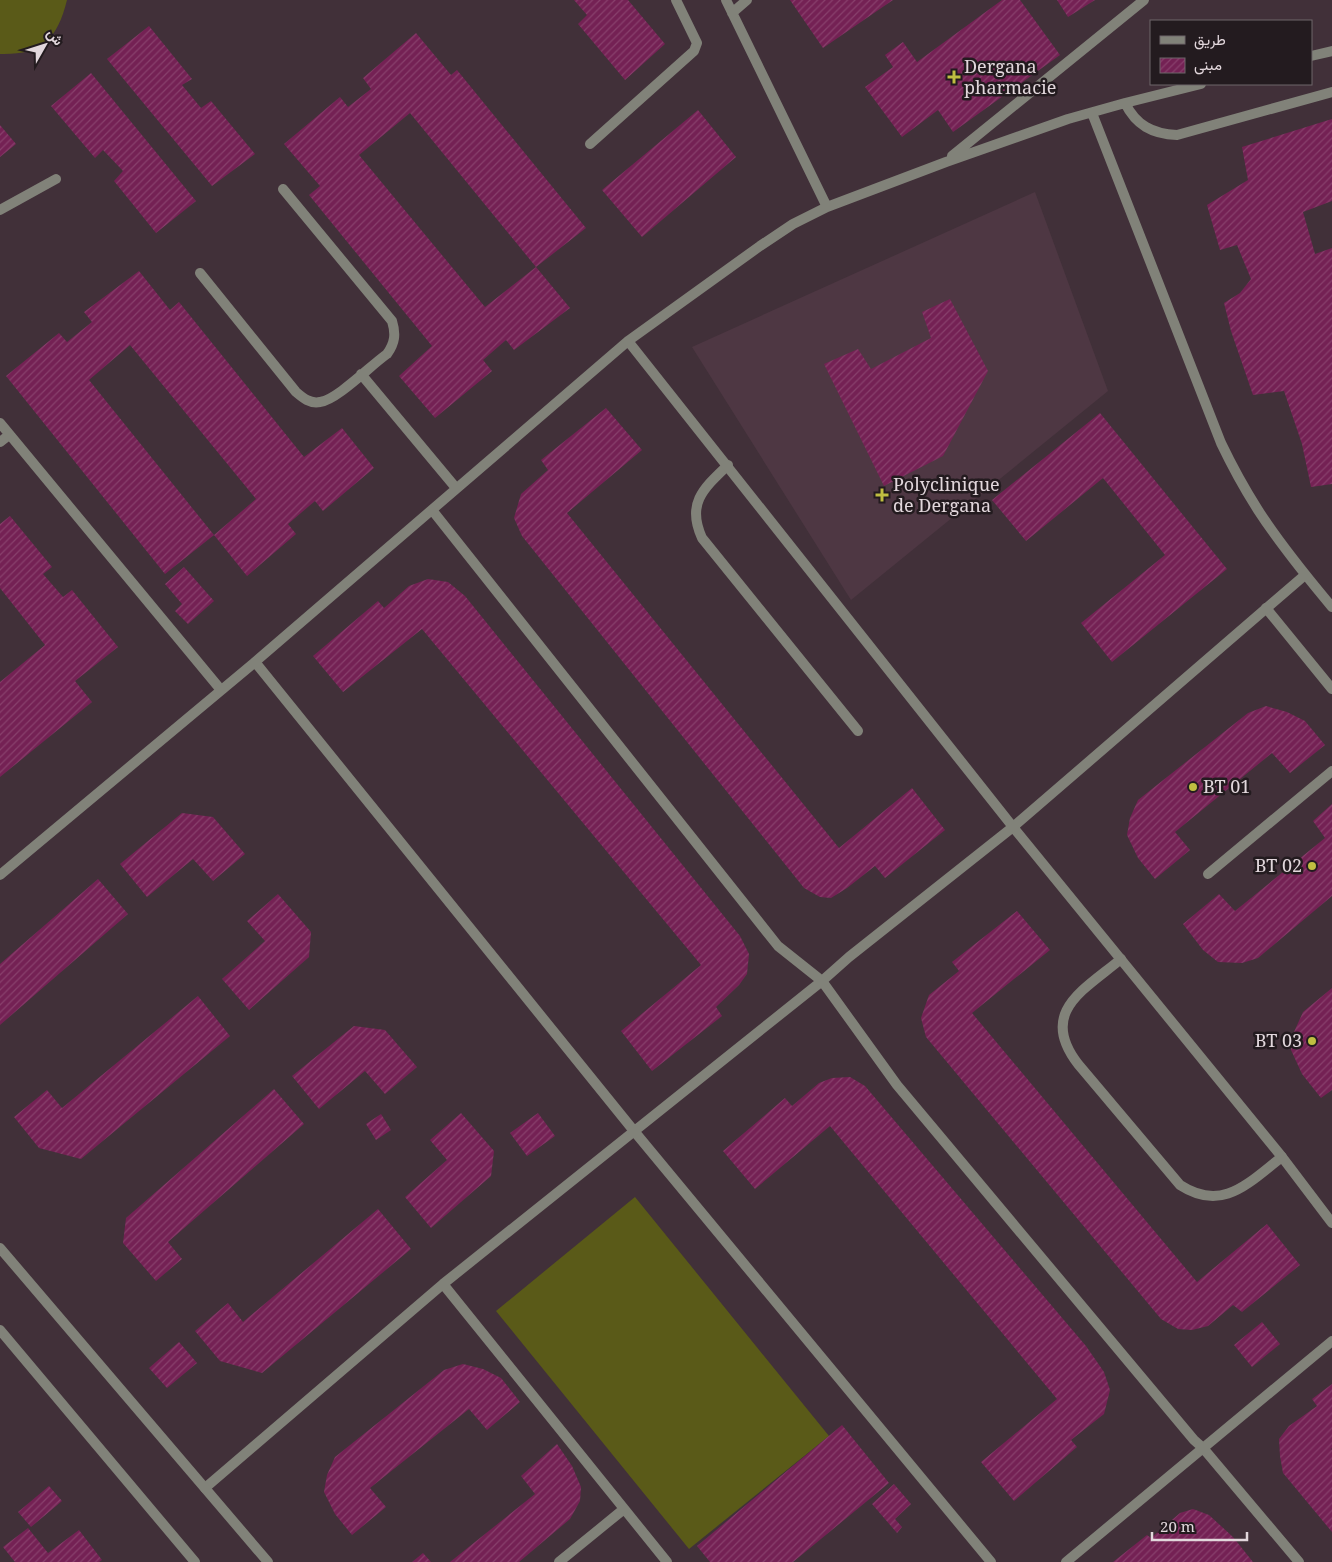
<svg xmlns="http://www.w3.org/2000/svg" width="1332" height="1562" viewBox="0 0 1332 1562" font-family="'Noto Serif',Vazirmatn,serif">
	<defs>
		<pattern id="building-hatch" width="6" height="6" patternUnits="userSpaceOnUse" patternTransform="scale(1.25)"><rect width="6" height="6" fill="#742154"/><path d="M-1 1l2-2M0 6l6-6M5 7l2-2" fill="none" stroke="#88406c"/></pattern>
	</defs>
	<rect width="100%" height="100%" fill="#413039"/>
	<path fill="#4e3743" d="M1035 192 1108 391 851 600 692 347Z"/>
	<path fill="#5a5a18" d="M0 0H67C57 40 41 55 0 54Z
		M635 1197 829 1436 689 1549 496 1311Z"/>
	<path fill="url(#building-hatch)" fill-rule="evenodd" d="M574 0H628L665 44 625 80 578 24 587 15Z
		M790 0H893L823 48Z
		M1002 0H1020L1060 55 953 132 938 110 902 137 865 87 893 67 885 55 903 42 917 62Z
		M1057 0H1095L1068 17Z
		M149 26 192 79 182 85 201 108 211 101 255 154 212 186 107 59Z
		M416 33 451 75 457 70 586 228 536 267 410 113 359 155 485 307 536 267 570 308 514 350 506 340 483 360 492 371 435 418 399 376 432 346 309 195 320 186 284 144 340 97 348 107 371 89 363 78Z
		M91 73 196 201 156 233 114 181 123 171 103 150 95 158 51 106Z
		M698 110 736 157 642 237 602 190Z
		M1332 119V201L1303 212 1315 254 1332 248V484L1311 487 1302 444 1284 391 1253 395 1231 331 1224 303 1240 293 1251 279 1237 245 1220 250 1207 205 1248 180 1242 147Z
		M0 125 16 144 0 157Z
		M139 271 170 310 179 302 304 457 342 428 374 468 323 511 315 501 288 524 296 534 247 576 214 535 165 574 6 376 59 333 67 342 92 322 84 312ZM130 345 256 499 214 535 89 380Z
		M950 299 988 371 943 456 884 486 824 364 858 349 871 369 931 338 922 312Z
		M606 408 642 450 567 513 839 848 912 788 945 830 885 878 875 866 847 888 831 898 820 897 804 888 522 536 514 518 521 494 548 470 541 460Z
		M1100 413 1227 569 1112 662 1081 623 1165 555 1103 478 1026 541 992 500Z
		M10 516 52 567 43 574 63 597 72 590 118 647 75 681 92 702 0 777V682L45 645 0 588V524Z
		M184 567 214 601 188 624 175 611 182 604 165 584Z
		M428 579 448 582 465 596 740 936 749 954 747 974 739 985 716 1007 722 1016 652 1071 621 1031 701 965 422 629 343 692 313 656 378 601 384 608 409 586Z
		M1266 706 1287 712 1305 721 1325 745 1290 773 1272 753 1175 832 1190 850 1155 879 1138 858 1127 835 1130 818 1138 800 1248 713Z
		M1332 804V896L1258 958 1242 963 1218 962 1203 950 1183 924 1219 894 1235 911 1325 838 1313 821Z
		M182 813 213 817 245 854 213 881 193 859 147 897 120 864Z
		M98 879 128 914 0 1025V964Z
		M278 894 311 932 309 957 249 1010 222 979 265 941 247 921Z
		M1017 911 1050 950 972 1013 1197 1282 1267 1224 1300 1265 1242 1312 1233 1305 1208 1326 1192 1330 1178 1329 1161 1319 926 1037 921 1018 929 995 959 971 952 962Z
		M1332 988V1090L1321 1098 1302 1074 1291 1050 1294 1032 1303 1012Z
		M198 996 230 1036 81 1159 39 1148 14 1117 47 1090 62 1108Z
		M354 1026 385 1030 417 1067 385 1094 365 1071 319 1109 292 1076Z
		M850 1077 865 1086 1086 1346 1104 1372 1110 1390 1104 1414 1071 1440 1077 1447 1014 1501 981 1462 1057 1399 830 1126 755 1189 723 1151 785 1098 792 1106 819 1083 832 1078Z
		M274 1089 304 1124 168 1242 182 1259 156 1281 123 1243 126 1218Z
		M461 1113 494 1151 491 1176 431 1228 405 1197 447 1160 430 1140Z
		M538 1113 555 1136 527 1156 510 1133Z
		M381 1114 391 1130 376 1140 366 1124Z
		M378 1209 411 1249 262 1373 220 1361 195 1331 228 1303 243 1322Z
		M1262 1322 1280 1344 1252 1367 1234 1345Z
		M179 1342 197 1363 167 1388 149 1368Z
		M463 1364 483 1369 501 1378 520 1402 487 1430 469 1409 370 1488 386 1507 352 1535 335 1514 324 1492 327 1475 335 1457 444 1370Z
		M1332 1384V1448L1331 1449 1332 1450V1532L1283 1473 1280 1456 1279 1439 1289 1426 1317 1406 1312 1399Z
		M842 1425 889 1483 793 1562H710L697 1546Z
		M557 1444 572 1466 581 1487 580 1501 570 1519 519 1562H450L535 1494 521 1476Z
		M894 1484 911 1504 895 1519 902 1527 897 1533 872 1504Z
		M49 1486 62 1501 31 1527 18 1512Z
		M1193 1509 1209 1515 1233 1537 1253 1562H1113L1147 1535 1151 1538 1180 1513Z
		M28 1528 48 1553 79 1530 102 1560 99 1562H15L3 1547Z
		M423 1553 431 1562H412Z"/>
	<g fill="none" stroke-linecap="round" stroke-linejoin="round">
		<path stroke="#818279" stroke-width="10" d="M590 144 694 51 697 43 676 0
			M0 210 56 179
			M728 465C704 488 686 503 702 538L858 731
			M1266 608 1332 689
			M1208 874 1332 771
			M1121 959C1084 990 1038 1012 1078 1064L1180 1185C1223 1213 1249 1182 1282 1157"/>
		<path stroke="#818279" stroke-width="10" d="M726 0 827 207
			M732 13 747 0
			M1311 56 1332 51
			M1125 103C1136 125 1152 134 1177 135L1332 92
			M1092 113 1221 443C1232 466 1244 488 1258 510 1280 544 1306 576 1332 607
			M952 156 1144 0
			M200 273 296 392C303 398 310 404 320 402 337 400 371 365 387 354 395 343 396 334 392 321L283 189
			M628 341 1013 827 1282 1157 1332 1223
			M361 374 456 488
			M0 423 221 690
			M0 442 9 435
			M432 510 778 946 822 981 897 1085 1194 1440 1203 1448 1299 1562
			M255 662 634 1131 991 1562
			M0 875 255 662 628 341 760 246 793 224 827 207 946 162 1068 119 1125 103 1201 84
			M443 1284 667 1562
			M205 1488 443 1284 822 981 849 957 1013 827 1305 575
			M559 1562 624 1509
			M1066 1562 1332 1341"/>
		<path stroke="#818279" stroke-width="10" d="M0 1248 268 1562
			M0 1330 195 1562"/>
	</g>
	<g fill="#bfbe41" stroke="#231b1f" stroke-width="2">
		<path d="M951.5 69.5h5v5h5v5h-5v5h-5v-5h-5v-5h5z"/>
		<path d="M879.5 487.5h5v5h5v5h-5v5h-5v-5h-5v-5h5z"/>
		<circle cx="1193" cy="787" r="5"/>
		<circle cx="1312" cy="866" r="5"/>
		<circle cx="1312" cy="1041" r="5"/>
	</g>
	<g text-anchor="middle" stroke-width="5" stroke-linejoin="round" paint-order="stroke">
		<g font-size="18" fill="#e2d7dc" stroke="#231b1f" text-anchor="start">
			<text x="964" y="73">Dergana<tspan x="964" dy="21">pharmacie</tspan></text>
			<text x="893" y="491">Polyclinique<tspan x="893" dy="21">de Dergana</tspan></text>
			<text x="1203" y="793">BT 01</text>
			<text x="1302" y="872" text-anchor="end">BT 02</text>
			<text x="1302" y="1047" text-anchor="end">BT 03</text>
		</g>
	</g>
	<rect x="1150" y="20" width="162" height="65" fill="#231b1f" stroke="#6f666b"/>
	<rect x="1160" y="36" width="25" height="8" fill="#818279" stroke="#6f666b"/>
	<text x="1194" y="45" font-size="15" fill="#e2d7dc">طريق</text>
	<rect x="1160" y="58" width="25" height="15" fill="url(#building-hatch)" stroke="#6f666b"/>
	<text x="1194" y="70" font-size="15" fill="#e2d7dc">مبنى</text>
	<g transform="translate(45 45) rotate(51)" stroke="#231b1f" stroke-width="4" paint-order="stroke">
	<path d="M0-4L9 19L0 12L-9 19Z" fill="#e2d7dc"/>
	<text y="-8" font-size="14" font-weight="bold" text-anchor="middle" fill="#e2d7dc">ش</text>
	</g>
	<path d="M1152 1532v8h95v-8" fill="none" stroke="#e2d7dc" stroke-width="2.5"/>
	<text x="1160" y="1532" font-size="15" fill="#e2d7dc" stroke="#231b1f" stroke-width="4" paint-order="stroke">20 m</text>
</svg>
